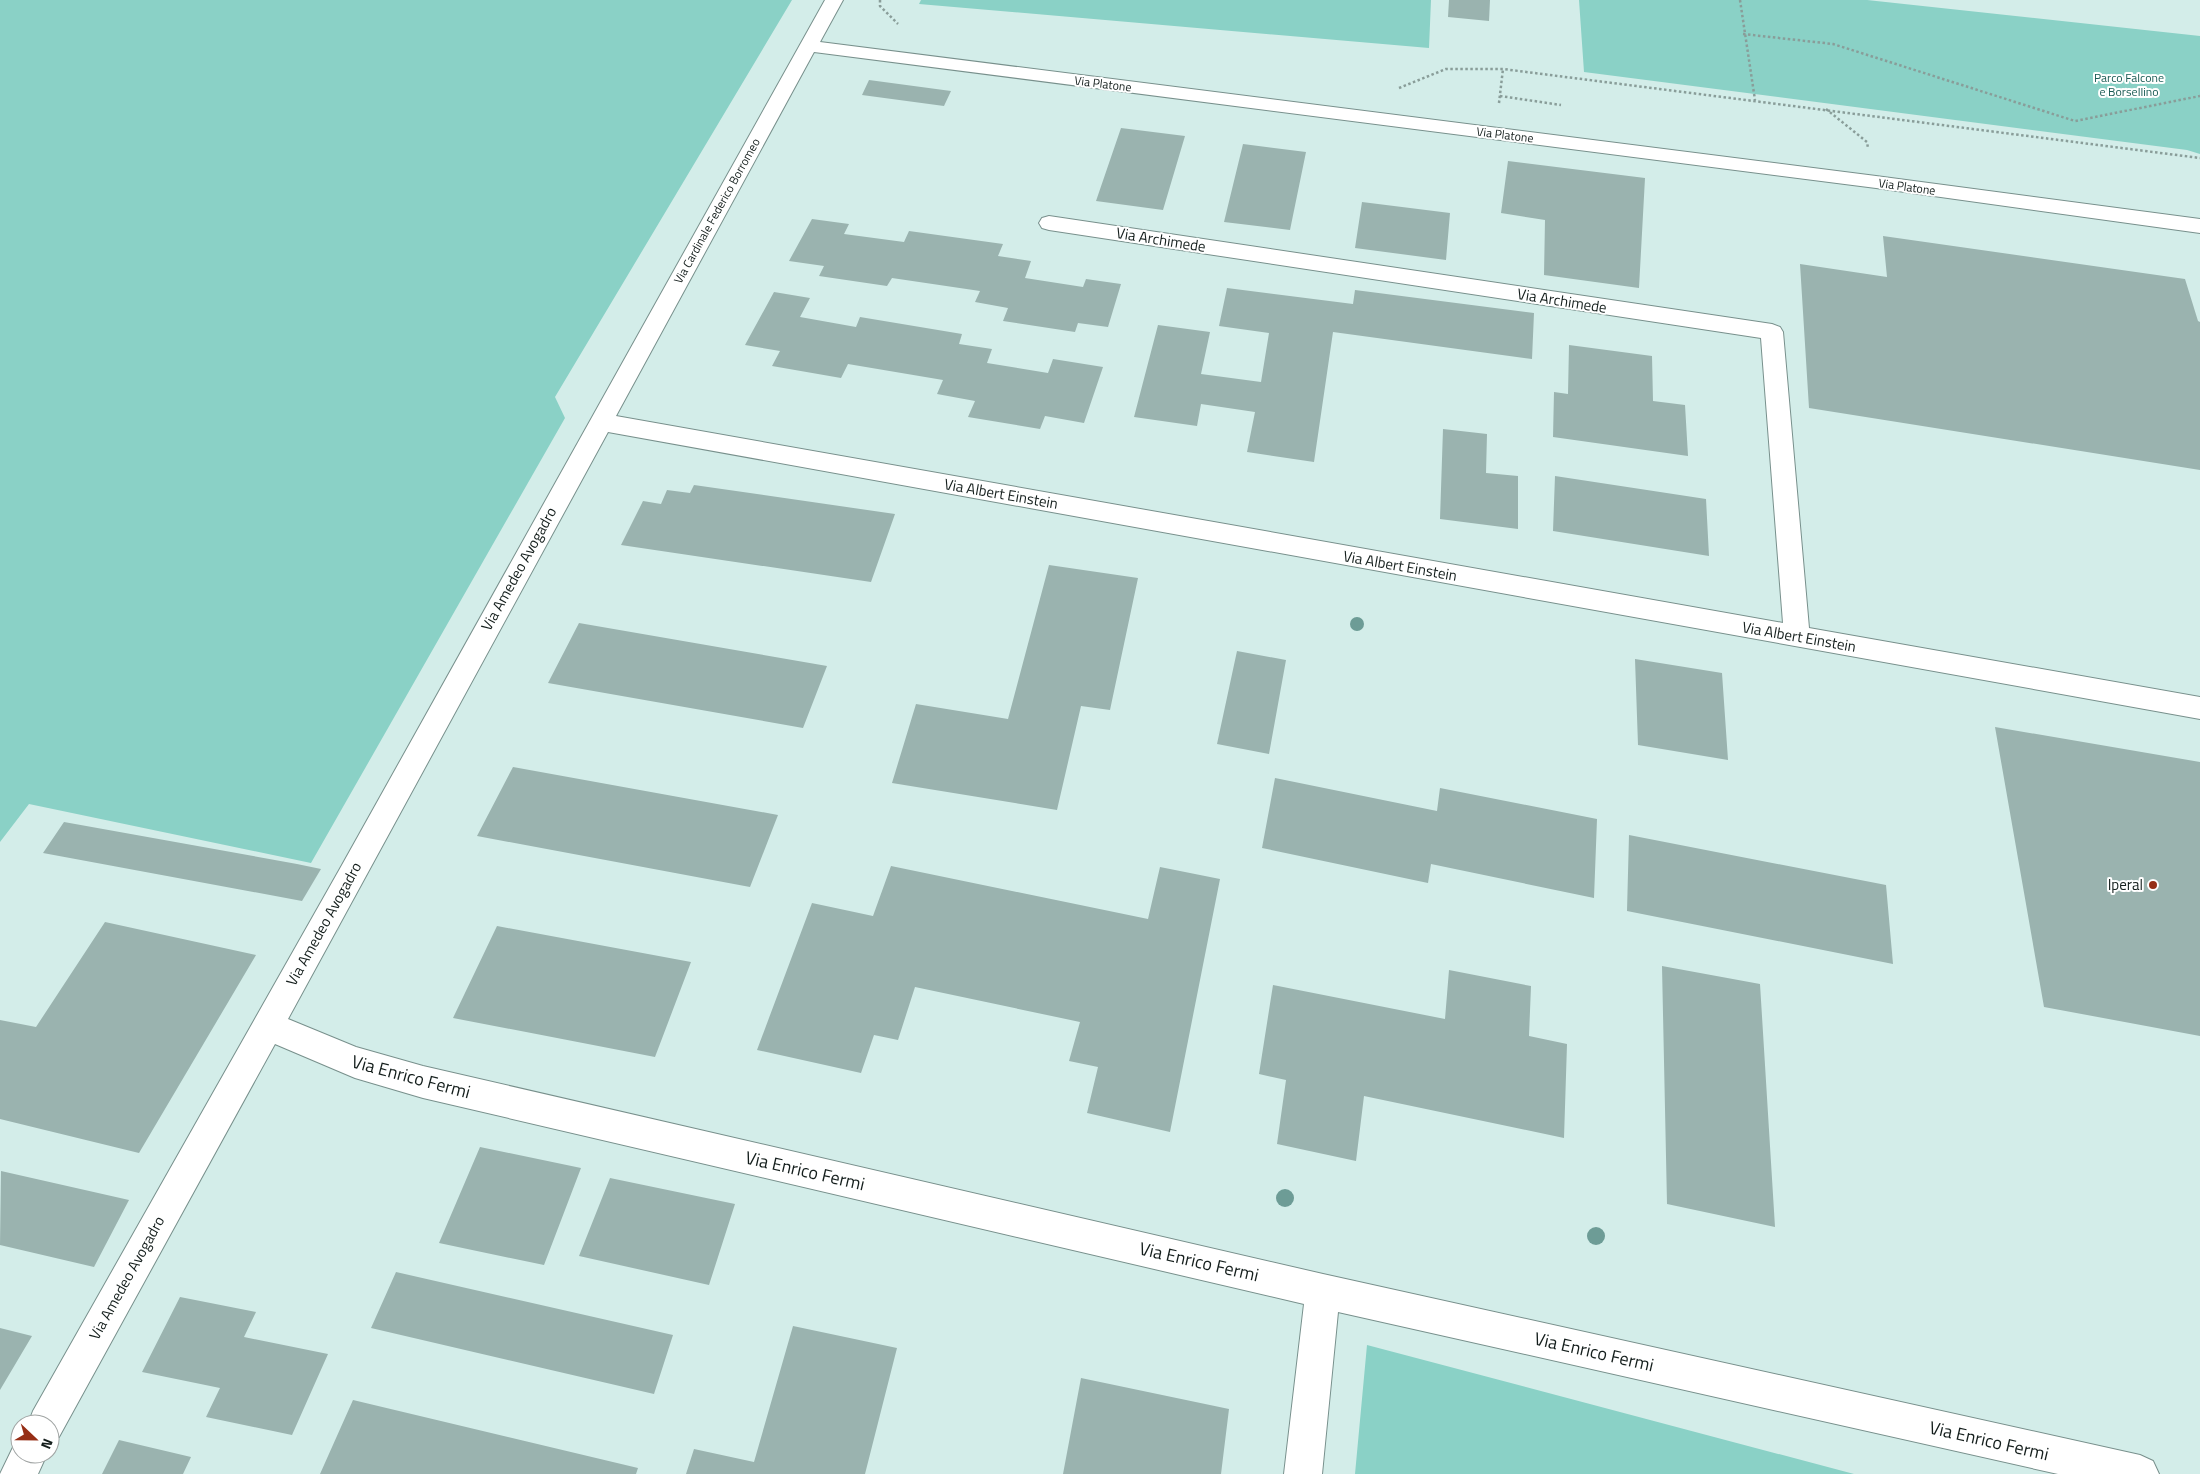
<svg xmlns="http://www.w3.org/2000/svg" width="2200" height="1474" viewBox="0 0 2200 1474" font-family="'Titillium Web',sans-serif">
	<rect width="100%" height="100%" fill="#d3ede9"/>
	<path fill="#8ad1c6" d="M0 0H792L555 397 565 418 311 863 29 804 0 842Z
		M921 0H1431L1429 48 919 4Z
		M1579 0H1867L2200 36V154L2187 150 1584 72Z
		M1367 1345 1854 1474H1355Z"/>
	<path fill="#9ab3af" d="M1449 0H1490L1489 21 1448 17Z
		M869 80 951 91 944 106 862 95Z
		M1121 128 1185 136 1163 210 1096 201Z
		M1243 144 1306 152 1290 230 1224 222Z
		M1508 161 1645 178 1639 288 1544 275 1545 220 1501 213Z
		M1362 202 1450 213 1446 260 1355 248Z
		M812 219 849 224 844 234 904 242 909 231 1003 244 998 256 1031 261 1025 278 1083 287 1086 279 1121 284 1108 327 1078 323 1075 332 1003 321 1008 308 975 302 980 291 892 278 887 286 819 276 824 266 789 261Z
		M1883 236 2185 279 2198 321 2200 322V470L1809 408 1800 264 1887 277Z
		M1227 288 1353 304 1355 290 1534 313 1532 359 1333 332 1314 462 1247 452 1255 412 1201 404 1197 426 1134 417 1158 325 1210 332 1201 374 1261 382 1269 333 1219 326Z
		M774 292 810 298 800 317 856 327 860 317 962 334 959 344 992 349 987 363 1048 373 1053 359 1103 367 1084 423 1045 416 1040 429 968 417 975 401 937 394 943 380 848 364 841 378 772 366 780 351 745 345Z
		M1569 345 1652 356 1653 401 1685 405 1688 456 1553 437 1554 392 1568 394Z
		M1443 429 1487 434 1486 473 1518 476V529L1440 519Z
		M1555 476 1706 499 1709 556 1553 531Z
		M694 485 895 514 871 582 621 545 643 501 661 504 667 490 690 493Z
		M1049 565 1138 578 1110 710 1081 706 1057 810 892 783 916 704 1008 719Z
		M579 623 827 666 803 728 548 683Z
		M1237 651 1286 660 1269 754 1217 744Z
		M1635 659 1722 673 1728 760 1638 745Z
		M1995 727 2200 762V1036L2044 1007Z
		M513 767 778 815 750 887 477 836Z
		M1275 778 1437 811 1440 788 1597 819 1594 898 1431 864 1428 883 1262 848Z
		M64 822 297 864 321 869 302 901 43 853Z
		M1629 835 1886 885 1893 964 1627 911Z
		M891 866 1148 919 1160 867 1220 879 1170 1132 1087 1113 1098 1067 1069 1061 1080 1022 915 987 898 1040 874 1035 861 1073 757 1050 812 903 873 916Z
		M105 922 256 955 139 1153 0 1119V1020L36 1027Z
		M497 926 691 962 655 1057 453 1018Z
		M1662 966 1760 984 1775 1227 1667 1204Z
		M1449 970 1531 986 1529 1036 1567 1044 1564 1138 1364 1096 1356 1161 1277 1144 1286 1080 1259 1074 1273 985 1445 1019Z
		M480 1147 581 1168 544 1265 439 1243Z
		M1 1171 129 1200 94 1267 0 1245Z
		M610 1178 735 1204 709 1285 579 1256Z
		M396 1272 673 1335 654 1394 371 1328Z
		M180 1297 256 1312 244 1337 328 1354 292 1435 206 1417 220 1388 142 1372Z
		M793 1326 897 1348 865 1474H686L694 1449 754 1462Z
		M0 1328 32 1336 0 1390Z
		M1081 1378 1229 1409 1221 1474H1063Z
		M353 1400 638 1468 636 1474H320Z
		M119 1440 191 1457 183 1474H102Z"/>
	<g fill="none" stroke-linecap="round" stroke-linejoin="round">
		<g stroke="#78908c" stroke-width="2">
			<path id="minor" d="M825 0H843L820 42 1876 176 2200 219V233L1876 188 814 52 616 416 1783 623 1761 338 1049 230 1042 228 1039 223 1042 218 1049 216 1772 324 1780 327 1783 332 1809 628 2200 697V719L608 432 288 1019 356 1047 423 1066 1323 1274 2140 1455 2153 1461 2159 1474H2058L1338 1312 1322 1474H1284L1304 1304 423 1098 355 1078 275 1044 59 1437 50 1441V1424H28L33 1411 342 865Z
				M20 1439V1454H47L38 1474H0L16 1441Z"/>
		</g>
		<path stroke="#899d99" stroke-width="2.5" stroke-dasharray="2.5 2.5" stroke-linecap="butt" d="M880 0V6L898 24
			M1740 0 1755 100
			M1743 34 1833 44 2075 121 2200 96
			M1399 88 1446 69H1503L2200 158
			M1500 96 1561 105
			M1499 103 1503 69
			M1826 109 1867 142 1868 148"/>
		<use href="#minor" fill="#fff" fill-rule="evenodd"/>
	</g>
	<g fill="#6d9c96">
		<circle cx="1357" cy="624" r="7"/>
		<circle cx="1285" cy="1198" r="9"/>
		<circle cx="1596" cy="1236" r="9"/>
	</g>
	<circle fill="#962e16" stroke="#fff" stroke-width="2" cx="2153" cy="885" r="5"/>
	<g text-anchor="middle" stroke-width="4" stroke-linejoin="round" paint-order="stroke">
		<g font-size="12" fill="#195a53" stroke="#fff">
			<text x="2129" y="82">Parco Falcone<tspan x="2129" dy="14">e Borsellino</tspan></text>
		</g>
		<g font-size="12" fill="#141e1c" stroke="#fff">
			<text transform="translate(1103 84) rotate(7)" y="4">Via Platone</text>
			<text transform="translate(1505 135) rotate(7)" y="4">Via Platone</text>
			<text transform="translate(1907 187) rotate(8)" y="4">Via Platone</text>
			<text transform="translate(717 211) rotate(-61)" y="4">Via Cardinale Federico Borromeo</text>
		</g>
		<g font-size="15" fill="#141e1c" stroke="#fff">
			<text transform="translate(1161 240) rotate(9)" y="5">Via Archimede</text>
			<text transform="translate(1562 301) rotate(9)" y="5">Via Archimede</text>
			<text transform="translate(1001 494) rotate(10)" y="5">Via Albert Einstein</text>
			<text transform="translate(1400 566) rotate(10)" y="5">Via Albert Einstein</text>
			<text transform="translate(519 569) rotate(-61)" y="5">Via Amedeo Avogadro</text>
			<text transform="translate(1799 637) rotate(10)" y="5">Via Albert Einstein</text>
			<text transform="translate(324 924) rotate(-61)" y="5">Via Amedeo Avogadro</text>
			<text transform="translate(127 1278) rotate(-61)" y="5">Via Amedeo Avogadro</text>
		</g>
		<g font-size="15" fill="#141e1c" stroke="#fff" text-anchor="end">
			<text x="2143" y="890">Iperal</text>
		</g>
		<g font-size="18" fill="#141e1c" stroke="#fff">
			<text transform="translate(411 1077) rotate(15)" y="6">Via Enrico Fermi</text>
			<text transform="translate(805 1171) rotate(13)" y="6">Via Enrico Fermi</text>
			<text transform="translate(1199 1262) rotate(13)" y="6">Via Enrico Fermi</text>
			<text transform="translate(1594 1352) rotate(13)" y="6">Via Enrico Fermi</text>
			<text transform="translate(1989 1441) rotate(13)" y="6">Via Enrico Fermi</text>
		</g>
	</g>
	<g transform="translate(35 1439) rotate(112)"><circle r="24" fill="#ffffff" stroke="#a1a5a4"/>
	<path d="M0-4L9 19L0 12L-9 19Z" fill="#962e16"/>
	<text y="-8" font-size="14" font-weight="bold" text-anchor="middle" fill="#141e1c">N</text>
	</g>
</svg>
